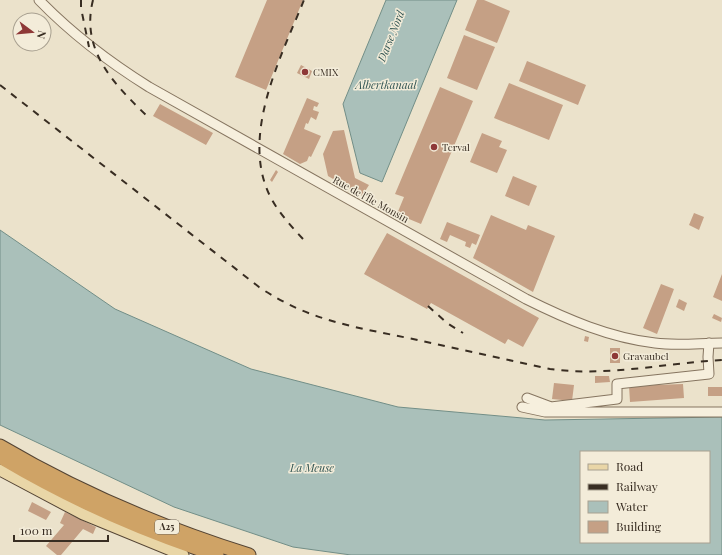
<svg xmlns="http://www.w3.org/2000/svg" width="722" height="555" viewBox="0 0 722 555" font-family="'Playfair Display',serif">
	<rect width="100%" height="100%" fill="#ebe2cb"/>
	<path fill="#aac0ba" stroke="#728e87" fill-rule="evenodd" d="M386 0H457L382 182 360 173 343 104Z
		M0 230 115 309 251 369 398 407 545 420 722 417V555H351L293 547 174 507 0 425ZM581 452H709V542H581Z"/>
	<path fill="#c5a085" d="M267 0H303L266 90 235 77Z
		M477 0H484L510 11 497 43 465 30Z
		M464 35 495 47 477 90 447 78Z
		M527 61 586 85 578 105 519 81Z
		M301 65 312 71 309 79 297 73Z
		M509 83 563 105 549 140 494 118Z
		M440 87 473 101 421 224 397 214 404 197 395 194Z
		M307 98 319 103 317 107 314 106 313 110 319 112 316 120 311 117 308 124 306 123 304 129 321 136 311 157 309 156 307 161 300 164 283 154Z
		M160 104 213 133 206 145 153 116Z
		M344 130 355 178 369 185 362 196 328 176 323 154 333 131Z
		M482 133 502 141 499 147 507 150 497 173 470 162Z
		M276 170 278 172 272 182 270 180Z
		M513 176 537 186 529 206 505 196Z
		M694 213 704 217 699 230 689 225Z
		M491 215 526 230 528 225 555 236 533 292 473 258Z
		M447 222 480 235 476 245 472 243 470 248 465 246 466 242 450 235 447 242 440 239Z
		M387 233 539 318 523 347 508 339 505 344 431 303 427 309 364 274Z
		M722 274V301L713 297Z
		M661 284 674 289 657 334 643 328Z
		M679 299 687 303 684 311 676 307Z
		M714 314 722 318 721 322 712 318Z
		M585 336 589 337 588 342 584 341Z
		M610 348H620V363H610Z
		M595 376H609L610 382 595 383Z
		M554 383 574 385 572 401 552 399Z
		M683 384 684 398 630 402 629 386Z
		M708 387H722V396H708Z
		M32 502 51 512 46 520 28 511Z
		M65 512 96 527 93 534 83 529 61 555H57L46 546 64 525 60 523Z"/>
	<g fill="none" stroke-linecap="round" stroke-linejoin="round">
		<g stroke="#867560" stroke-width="11">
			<path id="minor" d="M39 0C72 34 109 62 149 87L526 299C566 319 610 338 655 343 677 346 700 343 722 343
				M527 398 551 407 617 399V384L709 374 708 357 709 343
				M522 407 545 412H722"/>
		</g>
		<g stroke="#544434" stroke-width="13">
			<path id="major" d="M0 470 83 514 183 555"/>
		</g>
		<g stroke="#544434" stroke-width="15">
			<path id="highway" d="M0 446C78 492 163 528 249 555
				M0 457C67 497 143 531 217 555"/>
		</g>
		<use href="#minor" stroke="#f6efdd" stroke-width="9"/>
		<use href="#major" stroke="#e9d6a7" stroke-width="11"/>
		<use href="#highway" stroke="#cfa366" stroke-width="13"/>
		<path stroke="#382d22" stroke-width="2" stroke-dasharray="7 7" stroke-linecap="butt" d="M81 0V8L89 47
			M93 0C80 51 115 85 148 117
			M0 85 259 287C309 321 355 327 413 339 458 349 504 359 550 369 607 377 665 363 722 360
			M303 239C291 226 279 213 271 198 239 137 281 57 304 0
			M428 306 447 323 463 333"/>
	</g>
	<g fill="#8e3837" stroke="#f3ecd9" stroke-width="1.5">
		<circle cx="305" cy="72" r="4"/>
		<circle cx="434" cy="147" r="4"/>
		<circle cx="615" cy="356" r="4"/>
	</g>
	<g text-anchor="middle" stroke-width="3" stroke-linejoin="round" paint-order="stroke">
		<rect fill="#f3ecd9" stroke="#706659" stroke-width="1" x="155" y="520" width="24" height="14" rx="3"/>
		<g font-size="9" font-weight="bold" fill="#382d22">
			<text x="167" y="530">A25</text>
		</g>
		<g font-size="10" fill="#382d22" stroke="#f3ecd9" text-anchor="start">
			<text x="313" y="76">CMIX</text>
			<text x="442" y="151">Terval</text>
			<text x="623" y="360">Gravaubel</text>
		</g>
		<g font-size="10" fill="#382d22" stroke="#f3ecd9">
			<text transform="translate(371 199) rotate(29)" y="4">Rue de l'Île Monsin</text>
		</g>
		<g font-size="11" font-style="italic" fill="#335654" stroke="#f3ecd9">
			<text transform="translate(391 36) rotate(-68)" y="4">Darse Nord</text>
			<text x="386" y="89">Albertkanaal</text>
			<text x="312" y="472">La Meuse</text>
		</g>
	</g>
	<rect x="580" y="451" width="130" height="92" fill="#f3ecd9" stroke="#a8a090"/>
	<rect x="588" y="464" width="20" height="6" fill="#e9d6a7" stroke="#a8a090"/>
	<text x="616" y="471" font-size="12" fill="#382d22">Road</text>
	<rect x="588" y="484" width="20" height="6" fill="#382d22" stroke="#a8a090"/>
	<text x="616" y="491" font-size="12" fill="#382d22">Railway</text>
	<rect x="588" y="501" width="20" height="12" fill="#aac0ba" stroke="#a8a090"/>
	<text x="616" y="511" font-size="12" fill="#382d22">Water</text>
	<rect x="588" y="521" width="20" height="12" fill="#c5a085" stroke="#a8a090"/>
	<text x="616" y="531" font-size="12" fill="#382d22">Building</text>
	<g transform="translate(32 32) rotate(106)"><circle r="19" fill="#f3ecd9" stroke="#a8a090"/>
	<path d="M0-3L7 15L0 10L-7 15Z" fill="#8e3837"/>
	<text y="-6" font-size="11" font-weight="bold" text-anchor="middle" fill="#382d22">N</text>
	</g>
	<path d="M14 535v6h94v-6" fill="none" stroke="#382d22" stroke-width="2"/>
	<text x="20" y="535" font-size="12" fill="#382d22" stroke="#f3ecd9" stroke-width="3" paint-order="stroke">100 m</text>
</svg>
